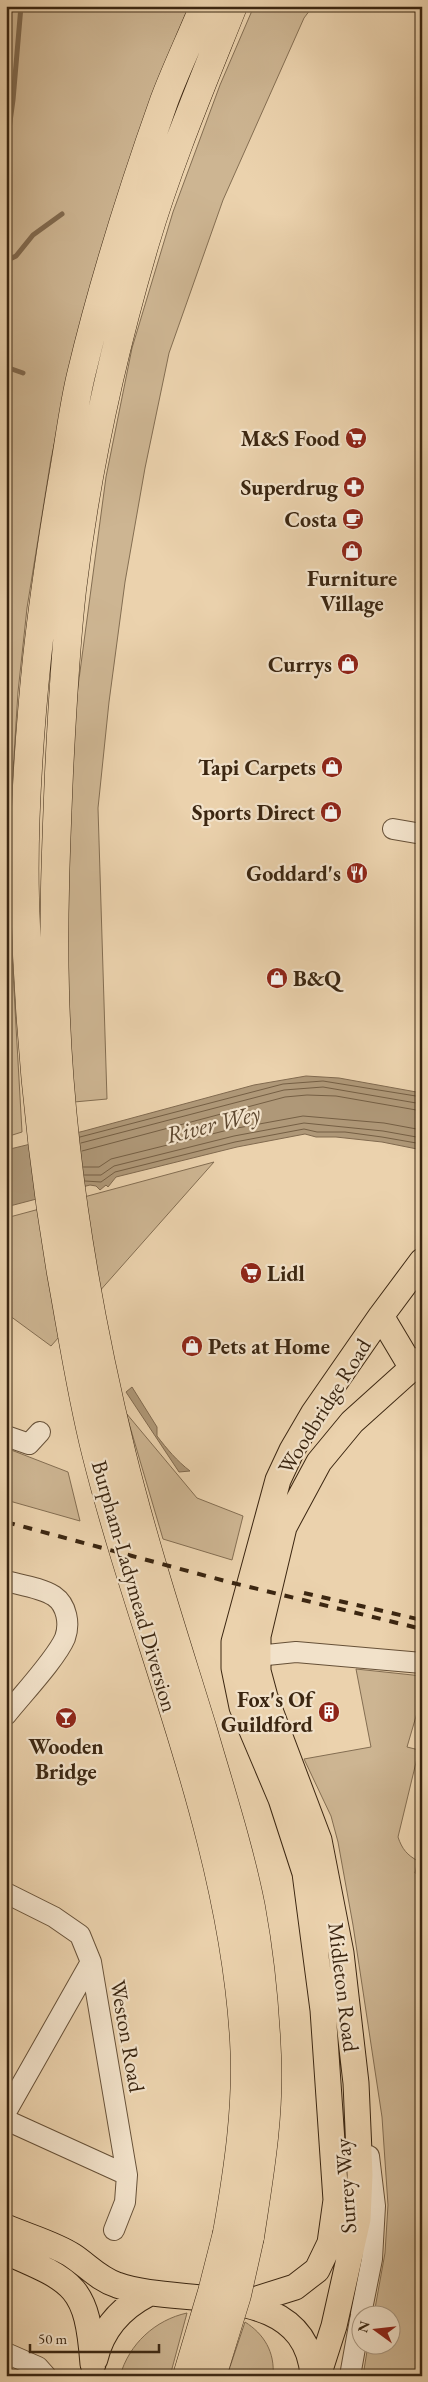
<svg xmlns="http://www.w3.org/2000/svg" width="428" height="2382" viewBox="0 0 428 2382" font-family="'EB Garamond',serif">
	<rect width="100%" height="100%" fill="#ebd2ad"/>
	<filter id="stains"><feTurbulence type="fractalNoise" baseFrequency=".004" numOctaves="4"/><feColorMatrix values="0 0 0 0 .2 0 0 0 0 .09 0 0 0 0 .02 0 0 0 .5 -.17"/></filter>
	<radialGradient id="worn" r=".72"><stop offset=".6" stop-color="#630" stop-opacity="0"/><stop offset="1" stop-color="#630" stop-opacity=".3"/></radialGradient>
	<path fill="#cdb592" stroke="#846e52" d="M6 6H189L153 94 68 380 51 459 27 608 18 692 9 833 11 938 22 1132 6 1137Z
		M254 6H313L304 18 223 200 169 353 145 468 125 582 109 702 98 808 107 1099 74 1102 63 1009 71 739 106 477 132 348 173 212 220 85Z
		M214 1162 51 1346 6 1313V1218Z
		M126 1413 197 1498 243 1516 232 1560 163 1539Z
		M6 1448 68 1472 80 1521 6 1500Z
		M356 1669 422 1676V1696L407 1747 419 1750 398 1837C402 1849 407 1855 418 1861L415 1873 422 1875V2376H363L368 2345 390 2344V2314H374L385 2253 388 2205 382 2117 353 1925 338 1842 331 1816 304 1759 371 1747Z
		M187 2313 170 2376H120C129 2344 155 2320 187 2313Z
		M245 2322C264 2334 275 2352 273 2376H227Z"/>
	<path fill="#af9878" stroke="#816a4f" d="M306 1076 339 1078 422 1093V1150L382 1142 336 1137H316L305 1134 237 1147 116 1177 108 1187 106 1185 100 1190 96 1186 90 1185 6 1207V1150L84 1131 254 1085Z
		M132 1387 157 1427V1436C167 1449 177 1461 190 1471L179 1472 126 1392Z"/>
	<g fill="none" stroke-linecap="round" stroke-linejoin="round">
		<path stroke="#755f44" stroke-width="1" d="M80 1137 283 1084 323 1081 422 1097
			M81 1143 284 1090 323 1087 422 1104
			M82 1151 285 1097 307 1095 336 1096 422 1111
			M83 1167H99L111 1159 232 1129 303 1116 384 1123 422 1130
			M84 1175H101L114 1166 234 1136 304 1123 383 1131 422 1138
			M85 1181 101 1182 115 1172 235 1142 304 1129 317 1132H345L382 1137 422 1144"/>
		<path stroke="#816a4f" stroke-width="5" d="M6 151 13 100 21 6
			M6 261 16 256 33 235 62 214
			M6 367 23 373"/>
		<g stroke="#675138" stroke-width="22">
			<path id="minor" d="M393 829 422 834
				M6 1436 29 1444 40 1432
				M6 1581C21 1585 42 1588 54 1596 67 1605 70 1624 65 1638 56 1659 21 1696 6 1715
				M257 1656 296 1652 422 1663
				M6 1893 54 1917 80 1935 91 1962 127 2175 125 2202 114 2230
				M6 2112 91 1962
				M6 2120 127 2175
				M361 2314 372 2259 375 2206 369 2156
				M6 2353 38 2367 46 2376
				M350 2376 360 2320"/>
		</g>
		<g stroke="#3b2611" stroke-width="27">
			<path id="major" d="M381 1316 412 1368
				M6 2227C26 2236 55 2244 73 2256 88 2266 99 2279 117 2285 180 2308 306 2279 313 2376
				M6 2252C76 2282 87 2287 93 2364
				M244 2303 295 2287 317 2270 330 2243 336 2200 323 2010 305 1873 281 1799 242 1707 234 1668V1642L278 1480 292 1450 313 1414 381 1316 422 1261
				M95 2359C102 2329 121 2308 148 2294
				M318 2376 334 2326 358 2219 360 2175 356 2083 341 1953 319 1840 265 1697 258 1671V1636L284 1527 319 1462 352 1422 422 1359"/>
		</g>
		<g stroke="#3b2611" stroke-width="29">
			<path id="highway" d="M204 6C191 38 176 69 164 101 132 191 103 283 81 375 74 404 70 435 65 465 54 529 44 593 37 658 29 737 23 818 25 898 28 1023 40 1149 61 1273 72 1333 81 1394 96 1453 145 1648 232 1837 244 2040 248 2105 238 2170 227 2233
				M233 6C202 84 169 162 145 243 112 355 86 473 72 590 65 651 62 712 59 773 56 846 53 918 55 991 59 1147 85 1304 122 1455 145 1548 175 1639 203 1730 220 1789 239 1847 251 1907 260 1956 265 2006 267 2055 270 2117 259 2177 250 2237"/>
		</g>
		<use href="#minor" stroke="#f2e2ca" stroke-width="20"/>
		<use href="#major" stroke="#ebd2ad" stroke-width="25"/>
		<use href="#highway" stroke="#ebd2ad" stroke-width="28"/>
		<path stroke="#3b2611" stroke-width="4" stroke-dasharray="9 9" stroke-linecap="butt" d="M6 1522 225 1581 422 1629
			M304 1593 422 1620"/>
		<g stroke="#3b2611" stroke-width="29" stroke-linecap="butt">
			<path id="highway-bridge" d="M187 2376 212 2292 227 2233
				M212 2376 237 2295 250 2237"/>
		</g>
		<use href="#highway-bridge" stroke="#ebd2ad" stroke-width="28"/>
	</g>
	<defs>
		<g id="supermarket-disc" transform="scale(1.125)"><circle r="9.5" fill="#8f2418" stroke="#f2e2ca"/><path d="M-6-5.5h2.5l.6 2H6L4.5 2H-2.5L-4.4-4H-6ZM-1.5 3.2a1.3 1.3 0 1 0 .1 0ZM3 3.2a1.3 1.3 0 1 0 .1 0Z" fill="#fff"/></g>
		<g id="pharmacy-disc" transform="scale(1.125)"><circle r="9.5" fill="#8f2418" stroke="#f2e2ca"/><path d="M-2-6h4v4h4v4h-4v4h-4v-4h-4v-4h4Z" fill="#fff"/></g>
		<g id="cafe-disc" transform="scale(1.125)"><circle r="9.5" fill="#8f2418" stroke="#f2e2ca"/><path d="M-5.5-4.5H6V0H3Q3 3.5 0 3.5H-2.5Q-5.5 3.5-5.5 0ZM3-3.2v2h1.7v-2ZM-6 4.5H4V6H-6Z" fill="#fff"/></g>
		<g id="shop-disc" transform="scale(1.125)"><circle r="9.5" fill="#8f2418" stroke="#f2e2ca"/><path d="M-5-2.5h2.3a2.7 3.5 0 0 1 5.4 0H5L5.5 6h-11ZM-1.5-2.5h3a1.5 2.3 0 0 0-3 0Z" fill="#fff"/></g>
		<g id="restaurant-disc" transform="scale(1.125)"><circle r="9.5" fill="#8f2418" stroke="#f2e2ca"/><path d="M-5-6h1v4h1v-4h1v4h1v-4h1v5L-1.5 .5V6h-2V.5L-5-1ZM5-6V6H3V1.5H1.5Q1.5-4 5-6Z" fill="#fff"/></g>
		<g id="building-disc" transform="scale(1.125)"><circle r="9.5" fill="#8f2418" stroke="#f2e2ca"/><path d="M-4-6H4V6H1V3H-1V6H-4ZM-2.5-4.3h1.7v1.8h-1.7ZM.8-4.3h1.7v1.8H.8ZM-2.5-1h1.7V.8h-1.7ZM.8-1h1.7V.8H.8Z" fill="#fff"/></g>
		<g id="bar-disc" transform="scale(1.125)"><circle r="9.5" fill="#8f2418" stroke="#f2e2ca"/><path d="M-6-5H6L.8 .8V4.5H3.5V6h-7V4.5H-.8V.8Z" fill="#fff"/></g>
	</defs>
	<g fill-rule="evenodd">
		<use href="#supermarket-disc" x="356" y="438"/>
		<use href="#pharmacy-disc" x="354" y="487"/>
		<use href="#cafe-disc" x="353" y="519"/>
		<use href="#shop-disc" x="352" y="551"/>
		<use href="#shop-disc" x="348" y="664"/>
		<use href="#shop-disc" x="332" y="767"/>
		<use href="#shop-disc" x="331" y="812"/>
		<use href="#restaurant-disc" x="357" y="873"/>
		<use href="#shop-disc" x="277" y="978"/>
		<use href="#supermarket-disc" x="251" y="1273"/>
		<use href="#shop-disc" x="192" y="1346"/>
		<use href="#building-disc" x="329" y="1712"/>
		<use href="#bar-disc" x="66" y="1718"/>
	</g>
	<g text-anchor="middle" stroke-width="4.5" stroke-linejoin="round" paint-order="stroke">
		<g font-size="22" font-weight="bold" fill="#3b2611" stroke="#f2e2ca" text-anchor="end">
			<text x="340" y="446">M&amp;S Food</text>
			<text x="338" y="495">Superdrug</text>
			<text x="337" y="527">Costa</text>
			<text x="352" y="586" text-anchor="middle">Furniture<tspan x="352" dy="25">Village</tspan></text>
			<text x="332" y="672">Currys</text>
			<text x="316" y="775">Tapi Carpets</text>
			<text x="315" y="820">Sports Direct</text>
			<text x="341" y="881">Goddard's</text>
			<text x="293" y="986" text-anchor="start">B&amp;Q</text>
			<text x="267" y="1281" text-anchor="start">Lidl</text>
			<text x="208" y="1354" text-anchor="start">Pets at Home</text>
			<text x="313" y="1707">Fox's Of<tspan x="313" dy="25">Guildford</tspan></text>
			<text x="66" y="1754" text-anchor="middle">Wooden<tspan x="66" dy="25">Bridge</tspan></text>
		</g>
		<g font-size="22" fill="#3b2611" stroke="#f2e2ca">
			<text transform="translate(324 1406) rotate(-58)" y="8">Woodbridge Road</text>
			<text transform="translate(135 1586) rotate(74)" y="8">Burpham-Ladymead Diversion</text>
			<text transform="translate(344 1987) rotate(83)" y="8">Midleton Road</text>
			<text transform="translate(128 2036) rotate(80)" y="8">Weston Road</text>
			<text transform="translate(345 2186) rotate(-94)" y="8">Surrey Way</text>
		</g>
		<g font-size="24" font-style="italic" fill="#5e4830" stroke="#f2e2ca">
			<text transform="translate(213 1124) rotate(-14)" y="8">River Wey</text>
		</g>
	</g>
	<rect width="428" height="2382" fill="none" stroke="#ebd2ad" stroke-width="25"/>
	<rect x="8" y="8" width="413" height="2367" fill="none" stroke="#3b2611" stroke-width="2.5"/>
	<rect x="12" y="12" width="403" height="2357" fill="none" stroke="#3b2611"/>
	<g transform="translate(376 2330) rotate(285)"><circle r="24" fill="#f2e2ca" stroke="#a99780"/>
	<path d="M0-4L9 19L0 12L-9 19Z" fill="#8f2418"/>
	<text y="-8" font-size="14" font-weight="bold" text-anchor="middle" fill="#3b2611">N</text>
	</g>
	<path d="M30 2344v8h129v-8" fill="none" stroke="#3b2611" stroke-width="2.5"/>
	<text x="38" y="2344" font-size="15" fill="#3b2611" stroke="#f2e2ca" stroke-width="4" paint-order="stroke">50 m</text>
	<rect width="100%" height="100%" filter="url(#stains)"/>
	<rect width="100%" height="100%" fill="url(#worn)"/>
</svg>
